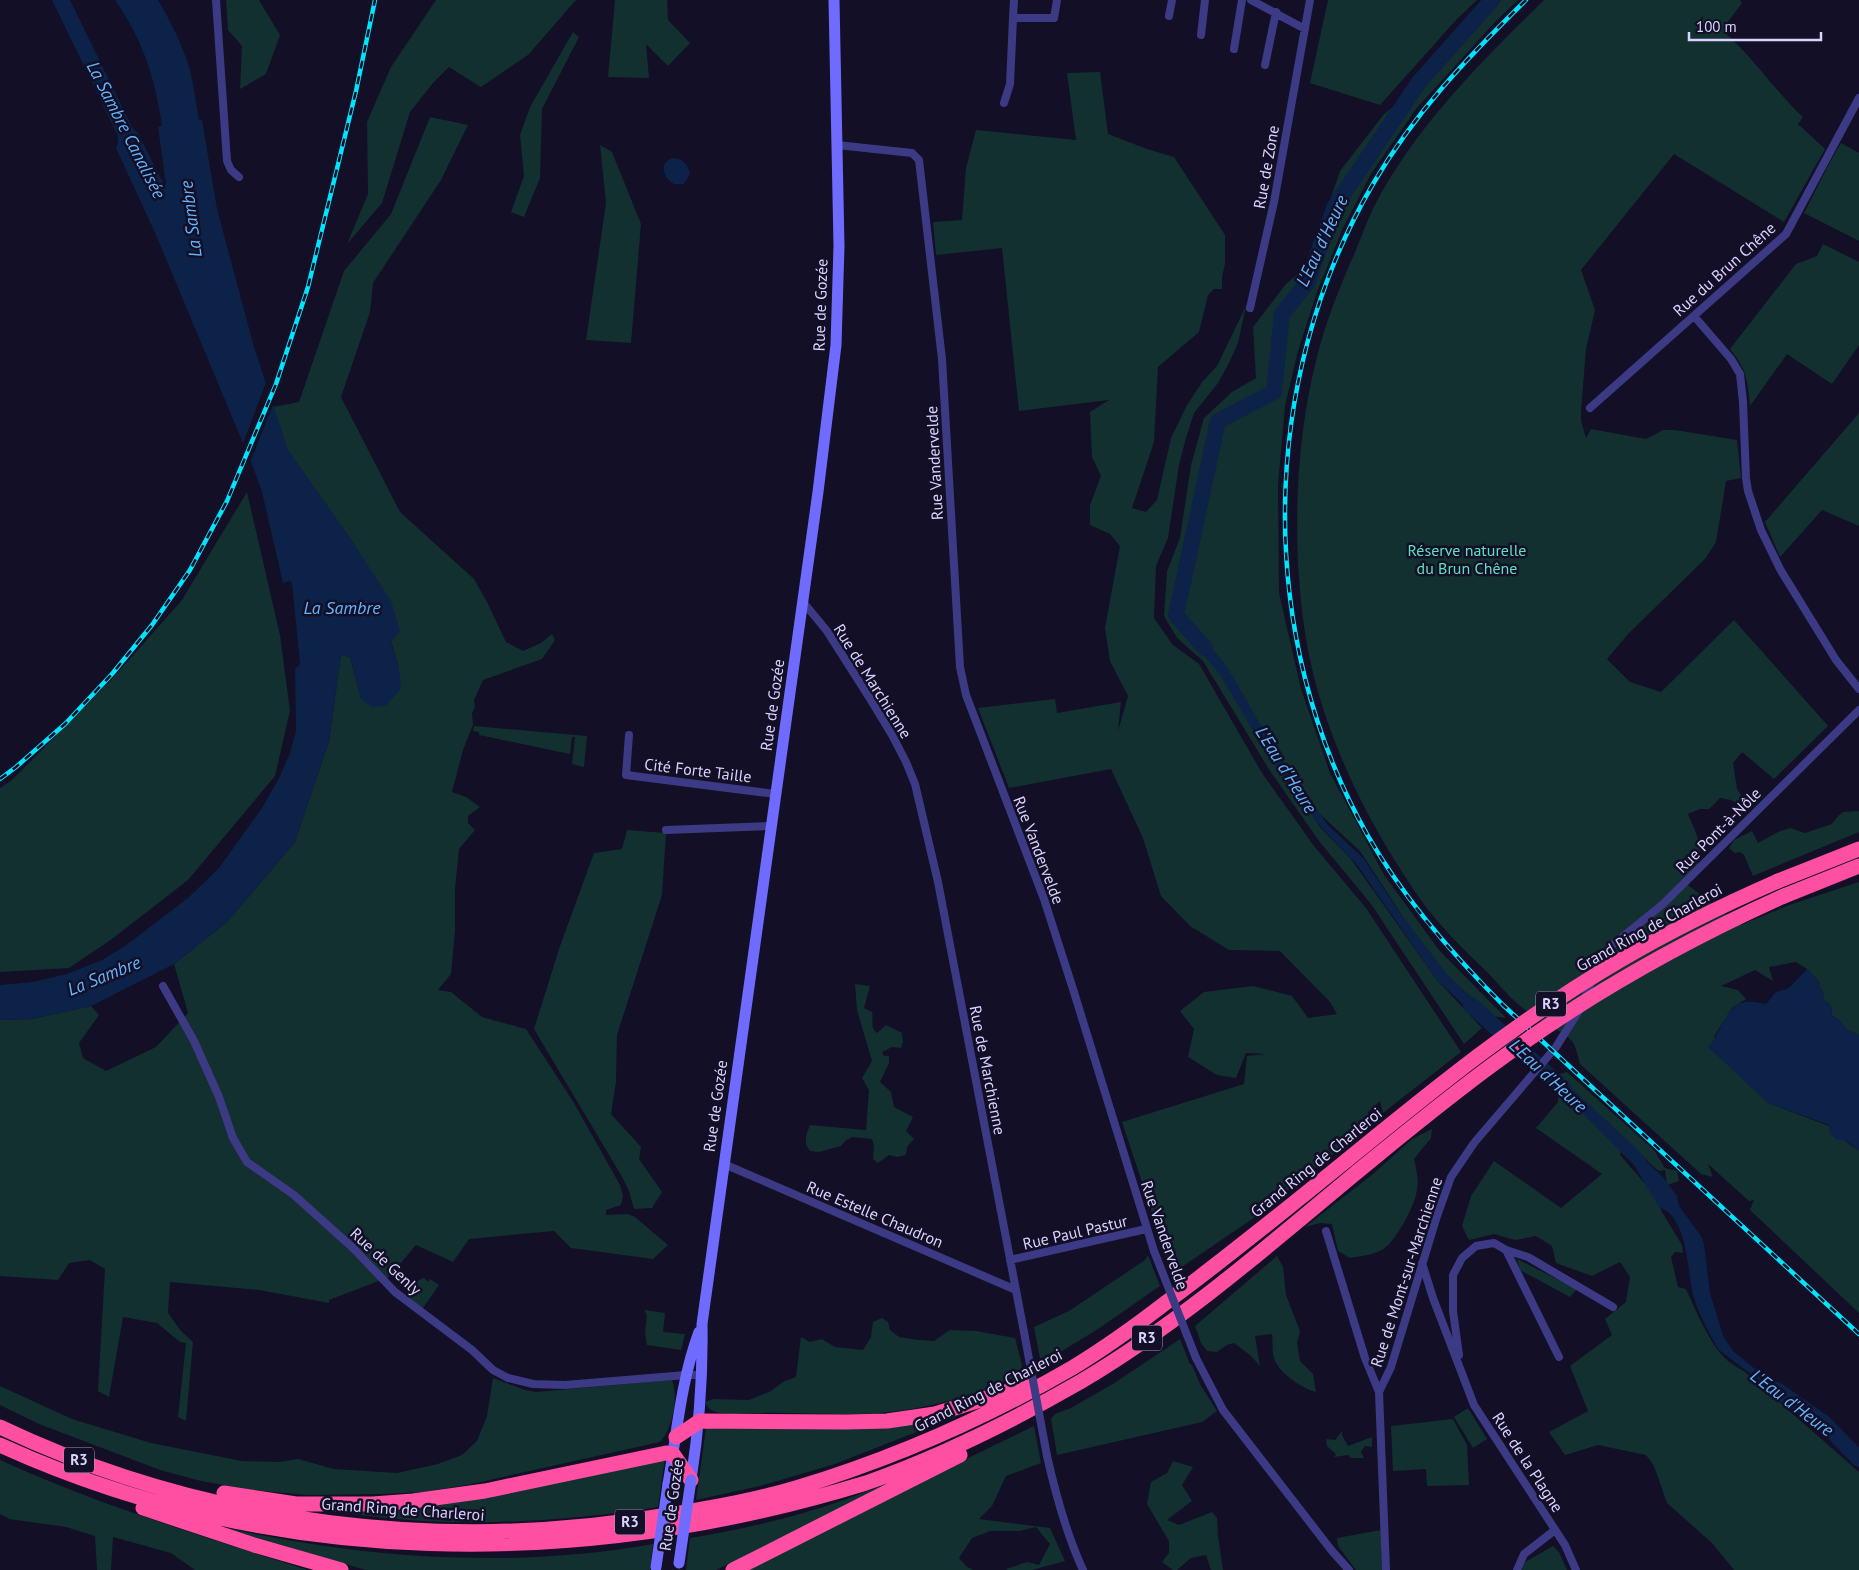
<svg xmlns="http://www.w3.org/2000/svg" width="1859" height="1570" viewBox="0 0 1859 1570" font-family="'PT Sans',sans-serif">
	<rect width="100%" height="100%" fill="#130f26"/>
	<path fill="#12302f" d="M226 0H259L280 35 266 74 240 89 242 46 228 30Z
		M436 0H576L528 55 481 87 449 67 433 83 410 112 382 203 347 244 368 194 367 122 391 67Z
		M615 0H667L668 20 690 43 668 66 646 44 649 78 608 77Z
		M1328 0H1477L1457 19 1380 105 1310 83Z
		M1501 0H1518L1495 22 1416 109 1371 174 1343 228 1317 292 1298 351 1285 406 1278 485 1279 593 1301 689 1330 773 1384 875 1439 950 1506 1018 1491 1016 1446 974 1411 929 1360 851 1298 794 1320 827 1351 859 1437 980 1482 1028 1464 1044 1371 904 1319 841 1270 771 1203 661 1177 638 1164 616 1167 571 1180 538 1191 465 1204 418 1232 392 1256 378 1253 327 1286 284 1308 265 1340 171 1384 114 1431 77Z
		M1544 0H1740L1742 3 1727 23 1725 33C1754 58 1775 91 1803 117L1798 124 1825 149 1784 222 1674 154 1581 270 1595 310 1586 349 1581 411V421L1586 438 1591 429 1646 439 1663 430H1675L1737 440 1741 478 1726 481 1716 542 1705 559 1628 634 1607 659 1630 682 1661 692 1734 620 1828 726 1774 779 1742 752 1733 763 1737 789 1747 804 1746 809 1731 800 1720 798 1709 809H1700L1688 814C1693 827 1701 840 1700 854L1695 857 1700 868 1685 883 1741 925 1789 905 1859 882V1035L1847 1030 1838 1019H1836L1832 1015C1832 1007 1831 1003 1823 1000L1824 993 1819 987 1820 983 1807 969 1796 962 1769 967 1773 981 1755 970 1721 986 1738 990 1746 999 1732 1008 1715 1035 1714 1041 1768 1103 1829 1126 1849 1144 1859 1150V1313L1750 1210 1754 1200 1749 1201 1708 1164 1713 1177 1701 1174 1580 1064C1578 1057 1576 1046 1572 1041 1565 1032 1535 1019 1525 1010 1512 1000 1501 987 1490 975 1462 948 1433 920 1412 887 1372 828 1338 761 1318 692 1290 595 1291 458 1316 361 1325 323 1340 286 1356 250 1363 233 1369 215 1378 199 1420 122 1482 61 1544 0Z
		M573 32 579 37 542 109 540 178 524 217 511 212 524 176 520 135 530 107Z
		M1100 72 1108 134 1147 149 1174 157 1225 235V264L1222 277V289H1214L1208 295 1199 332 1158 367 1154 442 1132 508 1146 512 1157 500 1171 438 1187 405 1203 381 1217 366 1246 306 1238 343 1229 363 1218 383 1194 413 1186 438 1179 465 1168 538 1156 566 1154 618 1173 645 1199 664 1262 773 1314 846 1366 908 1461 1052 1383 1113 1380 1101 1368 1112V1125L1258 1215 1173 1273 1157 1237 1151 1209 1122 1122 1244 1084 1247 1056 1266 1054 1246 1053 1236 1078 1217 1075 1188 1057 1194 1029 1180 1011 1204 992 1253 986 1292 996 1308 1018 1337 1014 1330 1002 1280 951 1229 950 1190 926 1161 896 1143 838 1111 769 1009 788 978 708 1055 699 1057 713 1121 702 1118 731 1128 696 1110 661 1105 628 1120 546 1110 534 1090 525V505L1101 476 1092 457 1090 412 1109 400 1019 411 1002 248 936 255 933 222 962 220 966 168 976 130 1076 140 1067 73Z
		M430 117 468 125 441 180 373 283 370 312 341 397 400 512 474 579 487 602 506 642 523 651 541 643 552 634 555 640 542 659 483 680 474 700 475 707 472 713 473 725 463 750 452 792 466 797 480 807 468 816V823L475 830 459 849 455 889V931L451 974 438 990 451 992 482 1017 526 1029 574 1103 620 1185 623 1196 621 1205 606 1210V1215L628 1214 635 1217 668 1245 653 1259 571 1248 554 1231 469 1239 453 1262 416 1245 389 1277 329 1300V1303L259 1290 170 1282 168 1313 181 1331 193 1342 186 1421 178 1417 186 1343 180 1342 157 1323 123 1317 109 1397 98 1391 105 1269 90 1260 69 1263 58 1280 0 1276V1020L32 1019 91 1006 99 1015 79 1043 83 1058 106 1071 156 1047 188 1013 174 964 227 922 295 842 329 741 341 655 350 657 361 699 399 669 391 641 354 544 288 451 273 407 299 402 344 271 391 214Z
		M1841 143 1859 153V241L1804 213 1830 162Z
		M600 145 612 152 641 224 631 343 586 340 606 203Z
		M1823 244 1859 262V345L1832 384 1787 354 1750 406C1748 381 1746 368 1730 349L1796 264 1817 256Z
		M1859 413V526L1822 510 1780 557 1765 522Z
		M247 492 280 635 290 711 275 776 188 880 112 939 69 968 0 972V788L12 780 112 679 182 600Z
		M474 726 587 736 584 767 572 764 575 737H572L570 754 479 735V732L473 731Z
		M1859 811V832L1753 876 1744 855 1740 852 1735 853 1729 848 1734 840 1752 831 1758 843 1778 832 1790 828 1805 833 1832 824 1838 816 1843 812Z
		M627 830 666 833 662 895 617 1035 616 1082 611 1114 641 1147 639 1159 662 1192 652 1208 634 1209 629 1191 621 1175 534 1029 560 946 594 853 622 849Z
		M855 984 870 986 864 1008 872 1012C874 1020 869 1026 877 1033L886 1025 902 1033 903 1042 901 1048 892 1047 882 1052 884 1056H889V1063L880 1082 891 1092 894 1107 913 1117 906 1131 914 1139 907 1147 906 1155 897 1157 889 1155 878 1163 873 1159 874 1146 872 1139 852 1137 845 1141 841 1146 819 1152 810 1151C803 1142 806 1135 810 1125L866 1130 869 1090 862 1078 872 1061 857 1010Z
		M1567 1072 1654 1150 1665 1168 1677 1171 1679 1181 1667 1185 1665 1170 1659 1171C1646 1161 1637 1149 1625 1139L1620 1155 1655 1195 1662 1212 1682 1245 1683 1253 1675 1252 1671 1257 1678 1287 1686 1289C1695 1309 1711 1347 1728 1361 1733 1365 1740 1369 1745 1372L1859 1472V1570H1734L1712 1543 1667 1503 1654 1466 1646 1455 1598 1445 1565 1455 1549 1432 1588 1411 1570 1366 1612 1335 1605 1319 1626 1302 1630 1277 1620 1262 1592 1276 1556 1263 1552 1246 1536 1236 1515 1240 1494 1234 1469 1240 1462 1226 1471 1196 1494 1161 1561 1208 1602 1174 1536 1128 1558 1102V1095L1546 1078Z
		M1432 1129 1431 1138 1414 1159C1416 1168 1419 1180 1417 1190 1415 1205 1398 1237 1386 1247 1377 1255 1361 1256 1350 1258L1338 1251 1332 1224 1320 1223 1305 1227 1373 1174 1412 1139Z
		M1148 1255 1160 1286 1098 1329 1041 1364 1034 1327 1069 1311 1145 1260Z
		M1277 1256 1283 1267 1286 1295 1300 1331 1297 1343 1300 1361 1313 1374 1316 1392C1301 1388 1275 1371 1273 1354 1272 1347 1273 1340 1272 1334L1255 1336 1260 1366 1250 1355 1234 1343 1227 1345 1217 1352 1207 1351 1201 1343 1195 1326Z
		M1517 1259 1577 1289 1570 1297 1520 1270Z
		M424 1278 428 1282 430 1279 439 1285 423 1308 407 1298 419 1280Z
		M644 1310 665 1313 663 1332 685 1334 681 1350 647 1345 645 1332 647 1315Z
		M882 1318 888 1322 890 1330 899 1337 919 1340 934 1341 950 1330 976 1331 1015 1338 1022 1365 1021 1370 1024 1373C973 1397 919 1412 862 1414 819 1415 775 1411 732 1414 721 1413 710 1414 705 1402L714 1399 749 1400 771 1391 783 1382 796 1377 801 1337 810 1342 822 1339 835 1347 863 1350 871 1337 873 1322Z
		M1180 1339 1190 1364 1192 1365 1200 1384 1217 1411 1202 1422 1057 1455 1051 1419 1055 1414 1071 1408 1116 1382Z
		M493 1378 525 1390 536 1392 672 1380C679 1397 672 1430 660 1442L467 1485 423 1492 382 1494 308 1495 251 1490 201 1481 160 1470 39 1424 0 1405V1386L72 1419 151 1443 242 1461 279 1462 298 1459 334 1469 397 1473 438 1464 462 1455 477 1441 487 1416Z
		M1468 1408 1487 1439 1473 1448 1454 1417Z
		M975 1409 835 1464 760 1486 696 1500 706 1428Z
		M1453 1419 1467 1445 1469 1485 1427 1486 1426 1469 1393 1471 1391 1426Z
		M1034 1426 1041 1463 1006 1476 992 1506 979 1519 1050 1528 1065 1561 1032 1570H1008L1006 1569 1027 1562 1039 1565 1050 1544 1036 1527 1020 1531H990L972 1538 959 1558 967 1567 974 1570H749L964 1460Z
		M1342 1431V1435L1348 1446 1372 1437V1447L1365 1446 1361 1452 1364 1458H1351L1348 1455 1334 1457 1336 1454 1327 1446 1326 1439 1335 1440Z
		M665 1458 658 1507C581 1519 502 1525 423 1521 385 1519 347 1513 310 1509L378 1507Z
		M0 1460C99 1505 204 1537 308 1570H195L171 1553 113 1537 111 1570H97L95 1536 66 1527 9 1519 0 1514Z
		M1173 1461 1193 1467 1182 1485 1192 1501 1167 1520 1179 1525 1212 1512 1217 1518 1218 1536 1223 1570H1211L1206 1555 1191 1558 1177 1570H1173L1162 1562 1169 1553V1541L1147 1504 1151 1482 1167 1473Z
		M880 1486 879 1489 716 1570H686L690 1538C756 1527 818 1512 880 1486Z
		M213 1525C356 1558 507 1570 653 1544L650 1570H366Z
		M1381 1530 1382 1570H1356L1338 1546 1337 1538Z
		M1553 1546 1559 1552 1567 1570H1522L1525 1562Z"/>
	<path fill="#0c2248" d="M52 0H70L133 129 138 133 164 185 166 184 158 127 162 126C155 78 143 40 115 0H158C171 22 183 46 190 70 194 87 196 104 199 120H202L217 209 254 347 288 450 354 544 391 601 400 631 391 642 399 669 401 688 386 706 372 707 361 699 350 657 341 655 329 741 295 842 227 922 174 964 91 1006 32 1019 0 1020V985L33 982 67 974 102 960 125 946 188 898 219 868 262 808 279 778 290 753 296 731 295 669 300 664 292 583 290 581 283 583 262 492 253 467 156 235 116 148 118 142V136Z
		M673 158C683 159 688 164 690 174L684 184H674C663 178 658 162 673 158Z
		M1194 628 1226 665 1271 743 1327 824 1364 859 1400 913 1446 973 1489 1016 1484 1024 1437 980 1357 865 1320 826 1288 783 1258 739 1219 673 1187 636Z
		M1807 969 1820 983 1819 987 1824 993 1823 1000C1831 1003 1832 1007 1832 1015L1835 1019 1838 1018 1847 1030 1859 1035V1150L1846 1141 1835 1139 1829 1130V1125L1768 1103 1708 1047C1721 1035 1725 1004 1746 1002 1752 1001 1759 1003 1766 1004L1776 992 1789 988Z
		M1552 1070 1640 1152 1648 1163 1663 1177 1677 1196 1679 1206 1701 1236 1704 1244 1710 1293 1723 1336 1733 1351 1754 1368 1775 1382 1782 1385 1797 1399 1793 1406 1719 1350C1711 1337 1696 1309 1693 1294 1687 1269 1688 1217 1659 1207L1634 1165 1546 1077Z"/>
	<path fill="#130f26" d="M267 380 274 402 249 465 242 446Z"/>
	<g fill="none" stroke-linecap="round" stroke-linejoin="round">
		<path stroke="#0c2248" stroke-width="16" d="M1205 648 1176 615 1218 421 1274 392 1282 314 1307 283 1335 206 1419 82 1492 0
			M1471 1005 1564 1089
			M1777 1390 1824 1423 1859 1459"/>
		<path stroke="#3d3a85" stroke-width="8" d="M216 0 227 161 231 170 239 177
			M1014 0 1013 18H1054L1057 0
			M1251 0 1305 29
			M1169 16 1172 0
			M1201 35 1205 0
			M1234 49 1242 0
			M1265 65 1276 12
			M1004 103 1010 84 1013 18
			M837 145 912 153 919 160 942 359 960 667 966 695 1044 899 1073 989 1154 1251
			M1250 308 1274 202 1310 0
			M1694 316 1731 359 1740 374 1743 402 1746 478 1748 491 1761 530 1780 569 1836 660 1859 689
			M1590 408 1786 234 1859 98
			M803 602 827 631 869 697 892 735 906 762 915 784 938 882 1024 1332
			M629 735 626 775 775 794
			M666 830 771 826
			M163 986 194 1041 219 1097 233 1138 247 1162 294 1195 353 1248 395 1292 472 1350 493 1370 508 1378 533 1384 565 1385 686 1375H701
			M724 1164 1016 1290
			M1326 1231 1365 1358 1379 1392
			M1506 1250 1559 1357
			M1010 1260 1146 1229
			M1422 1263 1433 1298 1474 1405 1565 1545 1576 1570
			M1459 1355 1453 1311V1275L1462 1258 1476 1246 1494 1243 1506 1250 1528 1257 1613 1307
			M1196 1358 1223 1410 1332 1551 1349 1570
			M1047 1456C1056 1496 1066 1533 1083 1570
			M1386 1570 1379 1392 1391 1367 1436 1219 1451 1177 1474 1143 1556 1047 1580 1009 1597 968 1610 947 1663 904 1859 710
			M1517 1570 1524 1554 1555 1530"/>
		<path stroke="#6f6bff" stroke-width="11" d="M691 1480C699 1428 703 1377 702 1324L818 492 836 345 839 246 834 0
			M668 1484C677 1433 681 1380 699 1332"/>
		<path stroke="#ff4fa3" stroke-width="15" d="M1778 881 1859 849
			M1784 896 1859 866
			M0 1427C208 1526 448 1554 674 1514 715 1507 756 1500 796 1488 892 1459 984 1419 1072 1368 1105 1348 1137 1325 1168 1301 1229 1256 1288 1208 1347 1160
			M676 1437 700 1421 847 1422 887 1421 935 1414 1006 1392 1025 1383
			M0 1445C274 1570 582 1570 866 1483 940 1457 1012 1421 1080 1382 1180 1323 1268 1246 1357 1172
			M224 1493 296 1504H373L413 1501 485 1491 666 1453 673 1454 691 1480
			M143 1508 254 1545 341 1570
			M733 1570 960 1455"/>
		<g stroke="#00e5ff" stroke-width="4.5">
			<path id="rail" d="M1526 0C1467 58 1415 112 1373 184 1258 381 1255 637 1368 836 1404 899 1452 954 1503 1005L1859 1334
				M0 779 16 767 65 724 112 674 152 625 190 570 227 501 276 384 308 287 356 91 375 0"/>
		</g>
		<use href="#rail" stroke="#130f26" stroke-width="2.5" stroke-dasharray="8" stroke-linecap="butt"/>
		<path stroke="#3d3a85" stroke-width="8" d="M1154 1251 1196 1358
			M1024 1332 1047 1456"/>
		<path stroke="#6f6bff" stroke-width="11" d="M679 1563 691 1480
			M656 1567 668 1484"/>
		<path stroke="#ff4fa3" stroke-width="15" d="M1347 1160C1434 1089 1521 1018 1619 961 1670 931 1723 905 1778 881
			M1357 1172C1406 1132 1454 1092 1506 1055 1593 992 1686 940 1784 896"/>
	</g>
	<g text-anchor="middle" stroke-width="5" stroke-linejoin="round" paint-order="stroke">
		<g fill="#130f26" stroke="#9e99be" stroke-width="1">
			<rect x="1536" y="991.5" width="30" height="25" rx="4"/>
			<rect x="1132" y="1325.5" width="30" height="25" rx="4"/>
			<rect x="64" y="1447.5" width="30" height="25" rx="4"/>
			<rect x="615" y="1509.5" width="30" height="25" rx="4"/>
		</g>
		<g font-size="15" font-weight="bold" fill="#d9d4ff">
			<text x="1551" y="1009">R3</text>
			<text x="1147" y="1343">R3</text>
			<text x="79" y="1465">R3</text>
			<text x="630" y="1527">R3</text>
		</g>
		<g font-size="16" fill="#d9d4ff" stroke="#130f26">
			<text transform="translate(1266 167) rotate(-80)" y="6">Rue de Zone</text>
			<text transform="translate(1724 269) rotate(-42)" y="6">Rue du Brun Chêne</text>
			<text transform="translate(820 305) rotate(-88)" y="6">Rue de Gozée</text>
			<text transform="translate(934 463) rotate(-93)" y="6">Rue Vandervelde</text>
			<text transform="translate(873 681) rotate(58)" y="6">Rue de Marchienne</text>
			<text transform="translate(772 705) rotate(-82)" y="6">Rue de Gozée</text>
			<text transform="translate(698 770) rotate(7)" y="6">Cité Forte Taille</text>
			<text transform="translate(1718 830) rotate(-45)" y="6">Rue Pont-à-Nôle</text>
			<text transform="translate(1039 850) rotate(69)" y="6">Rue Vandervelde</text>
			<text transform="translate(1649 927) rotate(-29)" y="6">Grand Ring de Charleroi</text>
			<text transform="translate(988 1070) rotate(79)" y="6">Rue de Marchienne</text>
			<text transform="translate(715 1106) rotate(-82)" y="6">Rue de Gozée</text>
			<text transform="translate(1316 1162) rotate(-39)" y="6">Grand Ring de Charleroi</text>
			<text transform="translate(875 1214) rotate(23)" y="6">Rue Estelle Chaudron</text>
			<text transform="translate(1075 1232) rotate(-13)" y="6">Rue Paul Pastur</text>
			<text transform="translate(1165 1235) rotate(71)" y="6">Rue Vandervelde</text>
			<text transform="translate(386 1261) rotate(43)" y="6">Rue de Genly</text>
			<text transform="translate(1406 1272) rotate(-72)" y="6">Rue de Mont-sur-Marchienne</text>
			<text transform="translate(988 1390) rotate(-27)" y="6">Grand Ring de Charleroi</text>
			<text transform="translate(1528 1462) rotate(57)" y="6">Rue de la Plagne</text>
			<text transform="translate(671 1505) rotate(-82)" y="6">Rue de Gozée</text>
			<text transform="translate(403 1509) rotate(4)" y="6">Grand Ring de Charleroi</text>
		</g>
		<g font-size="16" fill="#5fe0c0" stroke="#130f26">
			<text x="1467" y="556">Réserve naturelle<tspan x="1467" dy="18">du Brun Chêne</tspan></text>
		</g>
		<g font-size="18" font-style="italic" fill="#62b6ff" stroke="#130f26">
			<text transform="translate(126 130) rotate(63)" y="6">La Sambre Canalisée</text>
			<text transform="translate(191 219) rotate(-97)" y="6">La Sambre</text>
			<text transform="translate(1322 241) rotate(-65)" y="6">L'Eau d'Heure</text>
			<text x="342" y="614">La Sambre</text>
			<text transform="translate(1286 770) rotate(58)" y="6">L'Eau d'Heure</text>
			<text transform="translate(104 976) rotate(-22)" y="6">La Sambre</text>
			<text transform="translate(1548 1076) rotate(43)" y="6">L'Eau d'Heure</text>
			<text transform="translate(1792 1403) rotate(37)" y="6">L'Eau d'Heure</text>
		</g>
	</g>
	<path d="M1689 32v8h132v-8" fill="none" stroke="#d9d4ff" stroke-width="2.5"/>
	<text x="1696" y="32" font-size="15" fill="#d9d4ff" stroke="#130f26" stroke-width="4" paint-order="stroke">100 m</text>
</svg>
